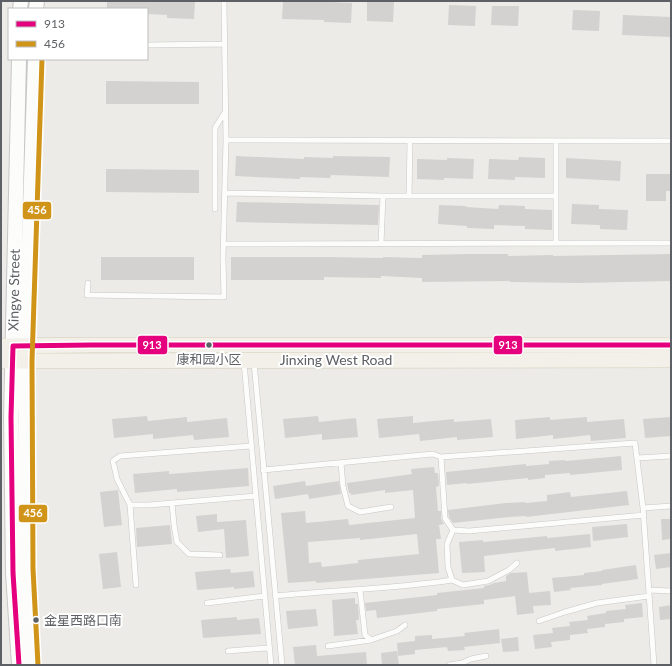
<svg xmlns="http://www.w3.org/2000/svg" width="672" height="666" viewBox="0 0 672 666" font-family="Lato,'Noto Sans SC',sans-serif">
	<rect width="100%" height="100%" fill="#ecebe7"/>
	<path fill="#d3d2d0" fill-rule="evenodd" d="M107 1H195L194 19 167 18V15L147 14V9H107Z
		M283 1H310L352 3 351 23 324 22V20L282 19Z
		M367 1 394 2 393 22 367 21Z
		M449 5 476 6 475 26 448 25Z
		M492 6H519L518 26 491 25Z
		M573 10 600 11 599 31 572 30Z
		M623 15 671 17V37L622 35Z
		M106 81 199 82V104H106Z
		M236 156 304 159V157L333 158V156L390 157 389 177 331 175 330 178 300 177V179L235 176Z
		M519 157 545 158V178L515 177V180L488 179 489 159 518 160Z
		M447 158 474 159 473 179 444 178V180L417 179V159L447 160Z
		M566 158 621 161 620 181 566 178Z
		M106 169 199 170V193L106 192Z
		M646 174H671V191H666V201H646Z
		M237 202 379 205 378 225 236 222Z
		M572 204 599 205V209L628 210 627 230 600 229V225L571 224Z
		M439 205 466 206V207L498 209 499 205 525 206V209L552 210V230L525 229V226L494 225V229L467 228V226L438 224Z
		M466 254H508V256L553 255V256L671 254V281L579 283 510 282V281L422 282V278L381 276V278L324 277V280H231V257H326L383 258V257L422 258V255Z
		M101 257H194V280H101Z
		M147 416 148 421 187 417V422L227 418 229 437 194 440 193 435 153 439V434L114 438 112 419Z
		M318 416 319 422 356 418 358 437 322 440V434L285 438 283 419Z
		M413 416V423L454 419V422L491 419 493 437 457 440V437L420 441 419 434 379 438 377 419Z
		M550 417V420L587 417V422L624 419 626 438 591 441 590 435 553 439V435L516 439 515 420Z
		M671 417V436L645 438 643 419Z
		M621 456 622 470 570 475V473L545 475V478L528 480V478L467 484V483L447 485 446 472 526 464V466L549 464V461L565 460 566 461Z
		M434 467 435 473H438L439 486 436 487 438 511H441V519L444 524 439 525 441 539H436L439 573 316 583V581L288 583 281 513 305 511 306 523 348 519 349 525 415 518 413 490 385 493V490L351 495V493H349L347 483 412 474 411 469ZM417 534 419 554 358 560V563L322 567 321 562 309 563 308 542 360 538V540Z
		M248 468 249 486 177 492V489L135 493 133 474 169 471V474Z
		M305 481 306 486 339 481 341 494 309 499 308 494 275 499 273 486Z
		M118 490 122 525 104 527 100 492Z
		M627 491 629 505 543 515 526 517V516L509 517 453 523 449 517 448 510 506 503 525 502V503L547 501V495L570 492 571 497Z
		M217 514V522L246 520 249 556 226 558 224 529 198 532 196 516Z
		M661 519H671V539L662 540Z
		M627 524 628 537 593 541 592 527Z
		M170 525 172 544 137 547 136 528Z
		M590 534 591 547 555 551V548L484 556 485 572 462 573 459 542 483 540V542L547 536V538Z
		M117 552 121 587 103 589 99 554Z
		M671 553V567L656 569 654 555Z
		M636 565 638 579 602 584V585L570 588 571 590 554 592 552 578 584 575V573L602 571V570Z
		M230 569 231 573 253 571 255 587 234 589V587L197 590 195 572Z
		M527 572 529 593 550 591 551 605 533 606 534 613 517 615 515 596 484 600V604L437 609V611L377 618 376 610 366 611 365 603 437 595V593L484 588V586L489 585 494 583 506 581V576L511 573Z
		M355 598V604H358L359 620H356L358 634 334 636 332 600Z
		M642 603 643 617 624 619V622L605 624V627L587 629 588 633 570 635V640L551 642 552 647 535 649 533 635 553 633 552 628 570 626 569 622 588 620 587 616 606 613V611L626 609 625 605Z
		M671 605V619L660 620 659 607Z
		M316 609 318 626 288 629 286 611Z
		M237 617V620L259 618 261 634 203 638 201 620Z
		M499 629 500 643 464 647 465 650 448 651 447 647 415 650V654L398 656 397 643 415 641V636L432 635V639L465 636 464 633Z
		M518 637 519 651 503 652 501 639Z
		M316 645 317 656 366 652 367 665H295L293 647Z
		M397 651 399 665H382L381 653Z"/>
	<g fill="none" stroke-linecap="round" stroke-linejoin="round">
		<g stroke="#c8c7c7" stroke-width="6">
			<path id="lane" d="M224 1 226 140
				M147 45 225 44
				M225 193 383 196H556
				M409 196 410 141
				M215 209V128L225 112
				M556 243V141
				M223 244 671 243
				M381 244 383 196
				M88 283 87 295 224 297 223 258 226 140 671 141
				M244 362 271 665
				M254 362 282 665
				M251 446 120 456 113 461 117 479 130 505H149L256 496
				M441 457 445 518 453 530 469 531 644 515
				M637 458 671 456
				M341 463 343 486 348 506 360 512 391 507
				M263 470 433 454 441 457 635 443 643 508 654 665
				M172 503 174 525 177 542 189 554 220 555
				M130 505 136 585
				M643 508 671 506
				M453 530 447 544 448 567 452 580 463 585 488 581 509 570 517 563
				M360 590 365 635 371 640 397 631 405 625
				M649 590 671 591
				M276 596C335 590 394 589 452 580
				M207 603 265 596
				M539 621 565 612 597 603 649 596
				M328 646 371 640
				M228 651 267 648
				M462 663 471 659 486 656
				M449 665 462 663 463 664"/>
		</g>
		<g stroke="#c7c7c8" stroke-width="16">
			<path id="secondary" d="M20 9 21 1
				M36 9 37 1
				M19 665 13 573 11 417 19 59
				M31 665 26 569 25 361 35 59"/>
		</g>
		<g stroke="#d2cbb7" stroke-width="16">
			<path id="primary" d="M1 346 91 345H671
				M1 361 671 360"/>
		</g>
		<use href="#lane" stroke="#fcfcfb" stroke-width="5"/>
		<use href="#secondary" stroke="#fcfcfb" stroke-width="14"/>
		<use href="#primary" stroke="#f2f0e8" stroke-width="15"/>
		<g stroke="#fff" stroke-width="8">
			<path id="bus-1" d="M19 665 13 573 11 417 13 346 91 345H671"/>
		</g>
		<g stroke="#fff" stroke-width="8">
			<path id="bus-2" d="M38 665 33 569 32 361 42 59"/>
		</g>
		<use href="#bus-1" stroke="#e5007d" stroke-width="5"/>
		<use href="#bus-2" stroke="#d09419" stroke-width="5"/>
	</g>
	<g fill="#5d6064" stroke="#fff" stroke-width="1.5">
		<circle cx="209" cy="345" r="3.5"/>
		<circle cx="36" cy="620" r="3.5"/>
	</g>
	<g text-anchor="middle" stroke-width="4" stroke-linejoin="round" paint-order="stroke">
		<g font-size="13" fill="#5d6064" stroke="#fff">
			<text x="209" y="364">康和园小区</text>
			<text x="44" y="625" text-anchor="start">金星西路口南</text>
		</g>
		<g font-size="14" fill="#5d6064" stroke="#fff">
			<text transform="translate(14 290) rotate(-89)" y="5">Xingye Street</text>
			<text x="336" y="365">Jinxing West Road</text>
		</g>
	</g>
	<g stroke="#fff" stroke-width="1.5">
		<rect x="22" y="201" width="30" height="19" rx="4" fill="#d09419"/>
		<rect x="137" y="335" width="31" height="20" rx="4" fill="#e5007d"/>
		<rect x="493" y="335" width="30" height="20" rx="4" fill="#e5007d"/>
		<rect x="18" y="504" width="30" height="19" rx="4" fill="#d09419"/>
	</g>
	<g font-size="11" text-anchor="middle" font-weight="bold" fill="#fff">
		<text x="37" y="214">456</text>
		<text x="152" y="349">913</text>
		<text x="508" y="349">913</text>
		<text x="33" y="517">456</text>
	</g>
	<rect width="672" height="666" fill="none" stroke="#5d6064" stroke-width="4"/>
	<rect x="8" y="8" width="140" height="52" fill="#ffffff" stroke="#bebfc1"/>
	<rect x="16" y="21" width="20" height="6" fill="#e5007d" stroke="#bebfc1"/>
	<text x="44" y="28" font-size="12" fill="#5d6064">913</text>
	<rect x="16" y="41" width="20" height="6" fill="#d09419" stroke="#bebfc1"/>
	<text x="44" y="48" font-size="12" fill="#5d6064">456</text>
</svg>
